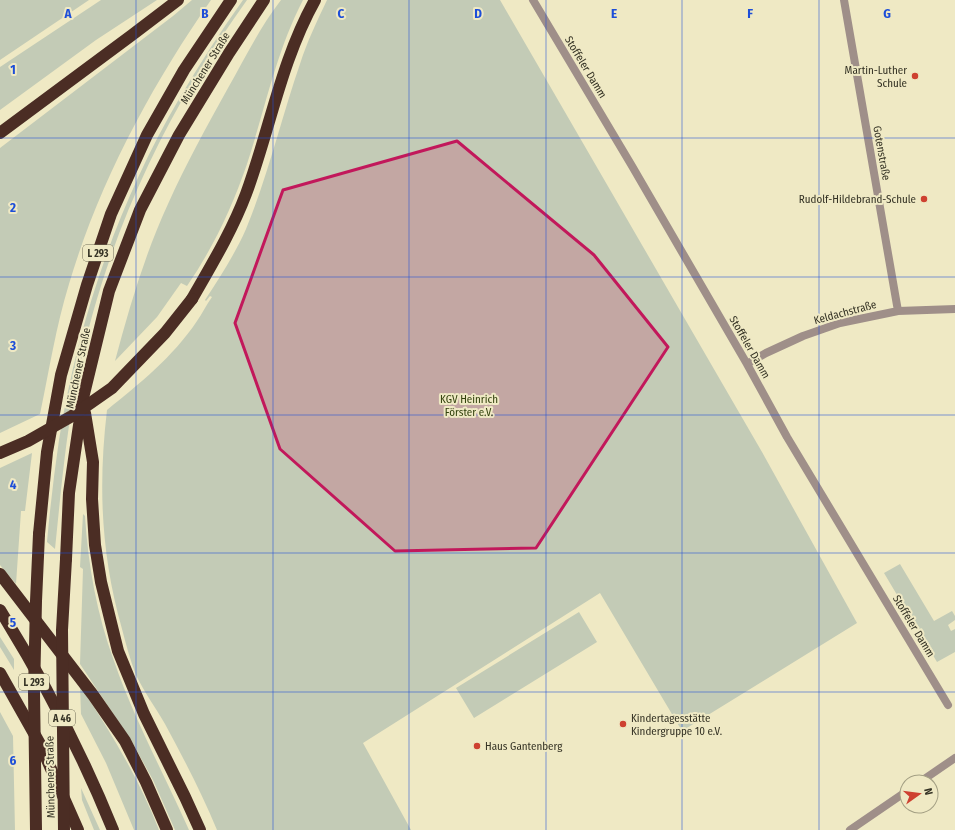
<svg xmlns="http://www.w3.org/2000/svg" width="955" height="830" viewBox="0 0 955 830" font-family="'Fira Sans Condensed',sans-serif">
	<rect width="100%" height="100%" fill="#efe9c4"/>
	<path fill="#c3cbb6" d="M0 0H89L0 60Z
		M101 0H157L96 40 0 110V67Z
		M192 0H211C151 86 99 183 69 284 56 326 49 371 40 414L0 433V148L173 16Z
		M243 0H247C229 26 211 51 195 78 140 169 99 271 78 375 66 432 61 491 55 549L47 542C50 508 54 474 59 440 78 321 118 203 179 99 199 65 220 32 243 0Z
		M281 0H303C276 52 265 109 247 164 232 208 213 248 187 286L181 283 157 317 115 361C129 308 145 254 168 204 186 164 207 126 228 88 245 58 260 27 281 0Z
		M327 0H500L762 452 857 623 682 731 600 593 363 743 411 830H217C202 794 184 759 165 724 156 708 144 692 136 675 130 660 126 644 122 629 101 555 98 486 107 410 139 384 173 357 197 321 202 314 206 305 212 297L210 296 206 301 205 300C220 277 235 254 246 229 268 176 281 119 300 64 307 42 317 21 327 0Z
		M32 453 25 511H21L16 584 0 565V468Z
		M83 514 85 516C88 565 97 615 114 661 134 719 164 774 189 830H175L153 780 132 742 80 664 83 569 80 567Z
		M900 564 934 621 952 611 955 616V620L948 625 951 631 955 629V652L937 662 884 573Z
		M579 612 597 642 474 718 456 688Z
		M0 637 14 659V670L0 647Z
		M80 686C111 732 139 779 159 830H134L106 763 81 714Z
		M0 712 13 736 15 830H0Z
		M81 788 100 830H94L82 800Z"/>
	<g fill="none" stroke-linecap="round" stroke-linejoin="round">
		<path stroke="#9f8f89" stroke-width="8" d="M533 0 632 166 747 364 787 437 948 705
			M844 0 898 311
			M747 364 766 353 803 336 840 323 898 311 955 309
			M920 782 955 758
			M850 830 907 791"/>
		<path stroke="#4b2d24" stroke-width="12" d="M0 133 132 35 178 0
			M192 299C212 264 232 231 246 194 270 129 281 61 315 0
			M85 413 93 462 92 499 95 545 101 582 118 651 144 714 185 797 200 830
			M39 534 47 452 61 375 87 285 111 214 147 135 184 70 231 0
			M66 559 69 493 83 398 109 291 140 210 179 135 229 53 264 0
			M0 574 93 695 125 741 146 782 167 830
			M0 610C44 681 82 753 113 830
			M0 673 40 744 78 830"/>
		<path stroke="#4b2d24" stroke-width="12" d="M0 453 28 441 72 416 112 388 165 333 192 299
			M36 830 34 692 36 601 39 534
			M64 830 62 630 66 559"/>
	</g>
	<path fill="#c2185b" fill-opacity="0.2" stroke="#c2185b" stroke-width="3" stroke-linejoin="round" d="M457 141 594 255 668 347 536 548 395 551 280 449 235 323 283 190Z"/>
	<path fill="none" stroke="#1d4ed8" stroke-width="1" stroke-opacity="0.55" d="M136 0V830M273 0V830M409 0V830M546 0V830M682 0V830M819 0V830M0 138H955M0 277H955M0 415H955M0 553H955M0 692H955"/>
	<g fill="#ce4130" stroke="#efe9c4" stroke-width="1.5">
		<circle cx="915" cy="76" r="4"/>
		<circle cx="924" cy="199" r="4"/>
		<circle cx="623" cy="724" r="4"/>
		<circle cx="477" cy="746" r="4"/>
	</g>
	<g text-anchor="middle" stroke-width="4" stroke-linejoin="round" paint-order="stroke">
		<g fill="#efe9c4" stroke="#6c6954" stroke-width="1">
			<rect x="83" y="245" width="30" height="16" rx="3"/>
			<rect x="19" y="674" width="30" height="16" rx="3"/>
			<rect x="49" y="710" width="26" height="16" rx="3"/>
		</g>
		<g font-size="10" font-weight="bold" fill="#343224">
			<text x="98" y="257">L 293</text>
			<text x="34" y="686">L 293</text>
			<text x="62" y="722">A 46</text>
		</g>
		<g font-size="11" fill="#343224" stroke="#efe9c4">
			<text transform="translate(586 67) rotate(59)" y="4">Stoffeler Damm</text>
			<text transform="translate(205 68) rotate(-58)" y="4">Münchener Straße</text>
			<text transform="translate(882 153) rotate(80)" y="4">Gotenstraße</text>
			<text transform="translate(845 312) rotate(-15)" y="4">Keldachstraße</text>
			<text transform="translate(750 347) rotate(60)" y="4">Stoffeler Damm</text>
			<text transform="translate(78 368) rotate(-78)" y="4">Münchener Straße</text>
			<text transform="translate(914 626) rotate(59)" y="4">Stoffeler Damm</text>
			<text transform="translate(50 777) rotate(-91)" y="4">Münchener Straße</text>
		</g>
		<g font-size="11" fill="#343224" stroke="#efe9c4" text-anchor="end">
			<text x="907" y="74">Martin-Luther<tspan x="907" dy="13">Schule</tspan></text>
			<text x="916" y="203">Rudolf-Hildebrand-Schule</text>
			<text x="631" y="722" text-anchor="start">Kindertagesstätte<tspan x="631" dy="13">Kindergruppe 10 e.V.</tspan></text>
			<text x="485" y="750" text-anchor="start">Haus Gantenberg</text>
		</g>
		<g font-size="11" fill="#31410c" stroke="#efe9c4">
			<text x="469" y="403">KGV Heinrich<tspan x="469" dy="13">Förster e.V.</tspan></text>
		</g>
	</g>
	<g font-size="13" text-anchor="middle" font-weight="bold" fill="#1d4ed8" stroke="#efe9c4" stroke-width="4" stroke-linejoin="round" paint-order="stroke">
		<text x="68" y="18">A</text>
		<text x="205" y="18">B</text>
		<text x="341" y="18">C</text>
		<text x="478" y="18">D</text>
		<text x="614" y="18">E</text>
		<text x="750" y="18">F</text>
		<text x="887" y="18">G</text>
		<text x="13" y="74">1</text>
		<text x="13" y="212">2</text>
		<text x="13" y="350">3</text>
		<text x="13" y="489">4</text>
		<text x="13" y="627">5</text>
		<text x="13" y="765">6</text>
	</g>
	<g transform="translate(919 794) rotate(76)"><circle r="19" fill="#efe9c4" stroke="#a4a084"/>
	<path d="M0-3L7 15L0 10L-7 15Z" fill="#ce4130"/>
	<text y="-6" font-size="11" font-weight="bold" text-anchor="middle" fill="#343224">N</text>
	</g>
</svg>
